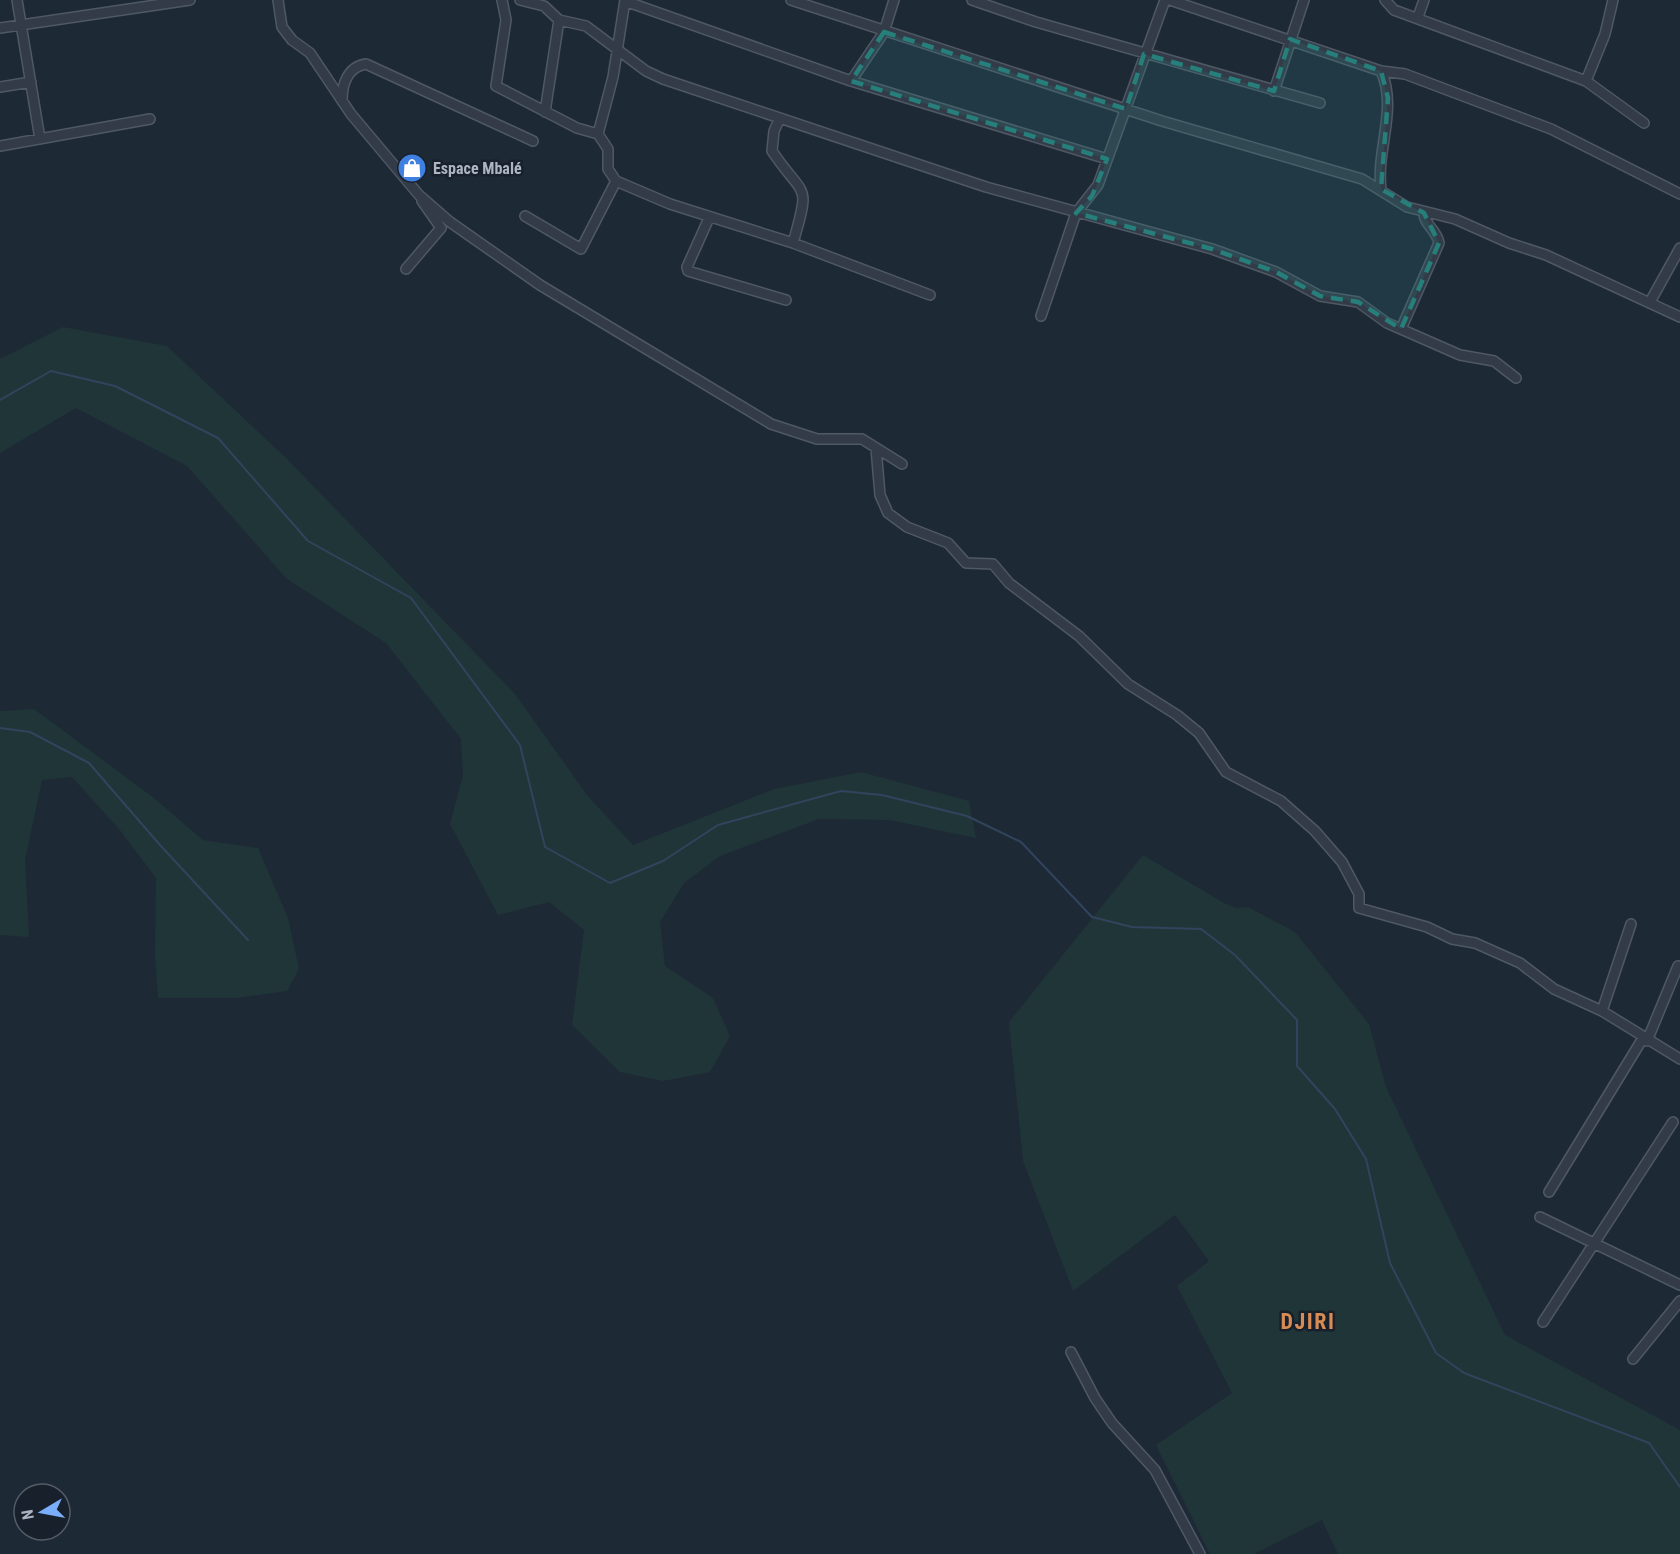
<svg xmlns="http://www.w3.org/2000/svg" width="1680" height="1554" viewBox="0 0 1680 1554" font-family="'Roboto Condensed',sans-serif">
	<rect width="100%" height="100%" fill="#1e2936"/>
	<path fill="#203537" d="M63 327 167 346 286 458 515 694 587 795 633 845 774 789 861 772 969 801 976 838 889 820 819 819 720 856 684 883 660 922 665 966 713 998 730 1036 710 1072 663 1081 620 1072 572 1025 584 930 549 902 498 915 450 824 463 775 461 739 386 643 287 579 187 466 76 408 0 453V359Z
		M34 709 154 798 203 840 258 848 288 918 299 969 287 991 237 998H158L155 956 156 878 119 829 72 777 42 780 25 860 29 937 0 935V711Z
		M1143 855 1224 903 1236 908 1248 907 1295 932 1369 1024 1386 1087 1505 1335 1680 1430V1554H1338L1322 1520 1254 1554H1210L1156 1445 1232 1393 1177 1286 1209 1261 1175 1215 1073 1291 1023 1161 1009 1022Z"/>
	<g fill="none" stroke-linecap="round" stroke-linejoin="round">
		<path stroke="#31445e" stroke-width="2" d="M0 400 51 371 115 386 218 438 308 541 411 598 520 745 545 847 610 883 663 861 718 825 841 791 882 795 967 816 1021 842 1092 917 1132 927 1201 929 1235 955 1297 1020V1066L1335 1109 1366 1159 1390 1263 1436 1353 1464 1373 1649 1443 1680 1487
			M0 728 30 732 89 763 160 845 248 940"/>
		<g stroke="#4f5865" stroke-width="12">
			<path id="street" d="M17 0 40 139
				M278 0 282 27 292 40 310 53 351 114 419 195 450 222 540 285 771 424 817 439H862L902 464
				M502 0 506 20 496 86 577 128 598 134
				M520 0 544 6 559 20 545 112
				M625 0 613 77 598 134 608 149V169L616 181 670 204 793 243 930 295
				M791 0 1162 121 1362 179 1407 207 1455 219 1509 243 1546 255 1680 317
				M972 0 1036 22 1320 103
				M1170 0 1381 71 1405 74 1551 129 1680 194
				M1385 0 1394 10 1586 81 1644 123
				M625 1 851 81 1107 159
				M1418 17 1424 0
				M559 20 586 26 646 71 663 79 986 187 1212 249 1276 272 1320 296 1358 302 1387 323 1460 355 1494 361 1516 378
				M0 28 190 0
				M1381 71C1398 108 1376 150 1381 189
				M851 81 884 32 894 0
				M1586 81 1605 34 1613 0
				M0 87 31 82
				M1274 91 1304 0
				M342 101C342 85 347 67 366 64L533 141
				M780 118 774 131 772 151C805 200 811 180 793 243
				M0 146 150 119
				M525 216 581 249 616 181
				M709 218 687 267 688 271 786 300
				M406 269 441 228 422 201
				M1650 302 1680 248
				M1041 316 1076 213 1098 185 1165 0
				M1401 329 1439 243C1437 230 1424 225 1424 213
				M876 448 880 495 888 513 907 527 948 543 966 563 993 564 1009 583 1079 636 1128 684 1177 715 1199 733 1226 772 1281 801 1315 831 1342 862 1359 894V908L1427 927 1452 939 1475 943 1520 963 1554 989 1602 1011 1680 1059
				M1602 1011 1631 924
				M1647 1041 1678 966
				M1549 1192 1643 1038
				M1540 1217 1680 1285
				M1543 1322 1673 1122
				M1071 1352 1095 1398 1112 1423 1155 1470 1200 1554
				M1633 1359 1680 1301"/>
		</g>
		<use href="#street" stroke="#323b47" stroke-width="9"/>
	</g>
	<path fill="#277f7b" fill-opacity="0.2" stroke="#277f7b" stroke-width="4.5" stroke-dasharray="12 8" stroke-linejoin="round" d="M884 32 1126 109 1144 54 1274 91 1290 39 1381 71 1388 98 1381 189 1424 213 1439 243 1401 329 1358 302 1320 296 1276 272 1212 249 1076 213 1092 196 1107 159 851 81Z"/>
	<defs>
		<g id="shop-disc" transform="scale(1.5)"><circle r="9.5" fill="#3f7fe0" stroke="#18202b"/><path d="M-5-2.5h2.3a2.7 3.5 0 0 1 5.4 0H5L5.5 6h-11ZM-1.5-2.5h3a1.5 2.3 0 0 0-3 0Z" fill="#fff"/></g>
	</defs>
	<g fill-rule="evenodd">
		<use href="#shop-disc" x="412" y="168"/>
	</g>
	<g text-anchor="middle" stroke-width="5" stroke-linejoin="round" paint-order="stroke">
		<g font-size="16" font-weight="bold" fill="#acb5c4" stroke="#18202b" text-anchor="start">
			<text x="433" y="174">Espace Mbalé</text>
		</g>
		<g font-size="22" font-weight="bold" letter-spacing="1.5" fill="#d58c55" stroke="#18202b">
			<text x="1308" y="1329">DJIRI</text>
		</g>
	</g>
	<g transform="translate(42 1512) rotate(260)"><circle r="28" fill="#18202b" stroke="#535c68" stroke-width="1.5"/>
	<path d="M0-4.5L10 22L0 15L-10 22Z" fill="#7aadfa"/>
	<text y="-9" font-size="16" font-weight="bold" text-anchor="middle" fill="#acb5c4">N</text>
	</g>
</svg>
